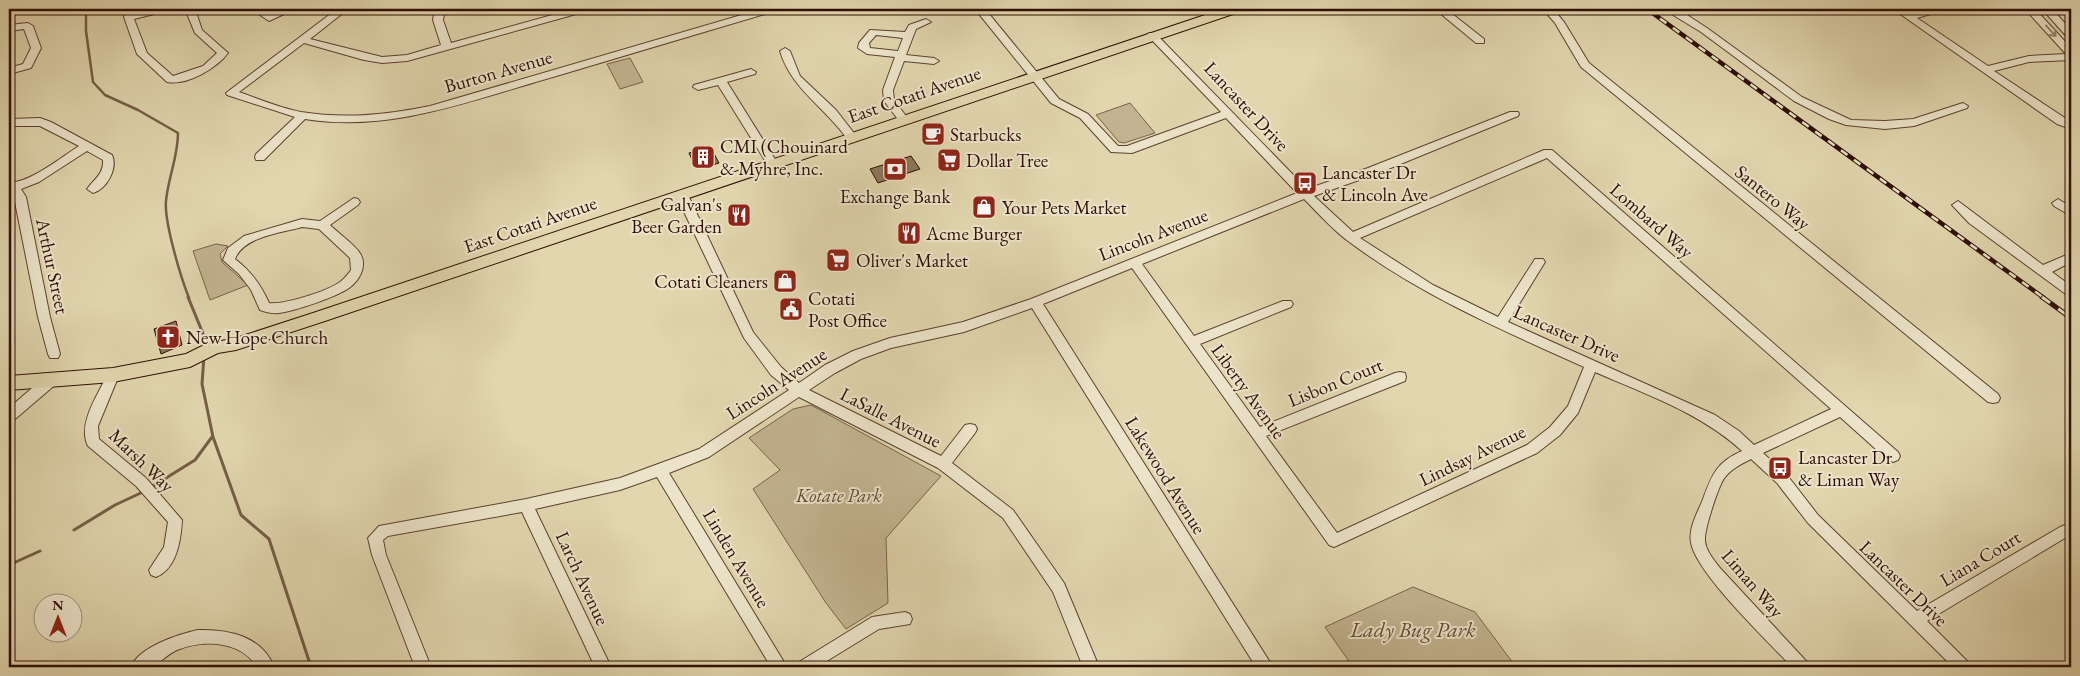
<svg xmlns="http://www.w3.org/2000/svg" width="2080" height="676" viewBox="0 0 2080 676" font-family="'EB Garamond',serif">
	<rect width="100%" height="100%" fill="#e1d6ae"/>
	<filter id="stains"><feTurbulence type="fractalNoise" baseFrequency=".004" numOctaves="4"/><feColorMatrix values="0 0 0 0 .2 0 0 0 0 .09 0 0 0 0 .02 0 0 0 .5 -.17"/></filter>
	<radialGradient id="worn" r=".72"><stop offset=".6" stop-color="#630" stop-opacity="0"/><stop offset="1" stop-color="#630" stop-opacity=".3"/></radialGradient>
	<path fill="#c3b491" stroke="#78624a" d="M630 58 643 82 620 89 607 64Z
		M1130 103 1155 133 1124 143 1119 142 1096 115Z
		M216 244 228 246 220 254 222 262 248 285 210 300 193 251Z
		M811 405 941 476 886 538 888 603 846 629 826 603 753 489 780 470 749 438 793 409Z
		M1413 587 1475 612 1516 667H1353L1325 627Z"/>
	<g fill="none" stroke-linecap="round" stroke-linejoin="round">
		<path stroke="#755e47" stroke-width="2.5" d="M86 9V31L93 82 105 95 138 110 178 133C178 157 168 178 166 201 164 222 181 278 189 298"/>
		<path stroke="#755e47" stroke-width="3" d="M188 297 206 341 205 347
			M204 356 202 384 213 437 241 515 269 539 311 667
			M150 488 195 460 212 437
			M74 530 115 505 145 491
			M9 565 40 551"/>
	</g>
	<path fill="#8b765c" stroke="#2e0f03" d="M710 146 719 163 706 167 703 161 694 164 689 153Z
		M911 156 920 169 878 183 870 169Z
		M176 321 182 345 161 354 154 329Z"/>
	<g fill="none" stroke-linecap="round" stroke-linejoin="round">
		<g stroke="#5b412e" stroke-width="2">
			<path id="minor" d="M125 9H135L134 13 152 9H168L166 11 134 19 147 53 173 76 203 66 217 53 195 33 185 9H195L202 30 228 53C217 68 187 86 167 82L137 54 124 17Z
				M251 9H262L270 14 282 9H295L269 21Z
				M337 9H348L310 39 382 57 407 55 441 45 433 20 435 9H445L443 20 451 43 574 9H589L587 11 407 61 382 63 364 60 304 43 239 92C259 99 280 108 301 112 345 119 386 115 430 106L762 9H777L775 11C701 33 627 55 553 77 472 100 391 133 305 119L264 160H256L255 157 256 154 295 117 227 95 226 93Z
				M975 9H985L1059 99 1088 114 1118 146H1127L1221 112 1147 35 1149 33H1155L1307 189 1368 168 1510 112H1518L1519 114 1518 116 1376 174 1314 196 1353 232 1544 150H1552L1898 452 1900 456 1898 460 1893 462 1888 460 1840 417 1763 453 1787 475 1818 515 1917 611 2060 527 2065 525 2070 527V535L1927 621 1968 662 1971 667H1953L1808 523 1777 483 1751 459C1741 464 1729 470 1723 480 1717 491 1704 530 1705 541 1706 551 1714 560 1720 568L1807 662 1810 667H1792C1768 641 1697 574 1691 543 1688 528 1698 512 1703 499 1712 474 1717 462 1742 451 1701 413 1645 394 1595 372L1578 413 1560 435 1537 453 1334 547 1329 545 1132 268 1043 304 1273 667H1256L1032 308 964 332 891 348 861 359 835 373 809 390 941 456 965 425 970 424 975 425 977 429 975 433 952 463 1013 510 1064 583 1099 667H1083L1053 592 1003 518 938 468 799 397 709 457 669 473 787 667H771L657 477 620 490 535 509 611 667H595L522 512 388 536 383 540 386 555 431 667H415L372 555 368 538 379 526 526 499 620 478 699 449 789 390 771 375 744 338 676 195 678 192H686L688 195 753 332 781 367 799 383 825 365 853 351 890 338 963 322 1031 299 1297 193 1226 118 1132 153 1111 152 1080 118 1051 103ZM1547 158 1831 409 1754 445 1739 431 1715 415 1508 322 1545 262 1543 259H1535L1498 317 1433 285 1360 238ZM1304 199C1318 213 1332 229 1348 241 1420 295 1502 330 1584 367L1568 406 1550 427 1527 445 1337 533 1266 436 1405 381 1406 377 1405 373 1400 372 1395 373 1260 427 1200 344 1291 307 1293 304 1291 301H1283L1194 336 1142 264Z
				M1435 9H1446L1484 39V43H1476Z
				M1543 9H1553L1564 22 1589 63 1998 394 2000 398 1998 402 1993 403 1988 402 1581 67 1555 23Z
				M1668 9H1678L1707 28 1802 97 1851 120 1885 121 1913 119 1963 103 1968 106 1967 108 1914 126 1885 129 1846 125 1829 119 1794 101 1701 32 1673 15Z
				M1893 9H1904L1911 13 1928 9H1943L1941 11 1917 18 1988 66 2029 56 2066 54 2025 9H2035L2071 48V60L2029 62 1994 71 2071 122V129L2057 124Z
				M2042 9H2052L2071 30V39L2068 38Z
				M926 19 931 22 916 29 906 55 934 58 939 61 934 64 904 61 893 90 894 100 909 120 904 123 900 122 884 101 883 90 895 57 867 54 858 48 859 43 870 30 905 32 909 25ZM876 35 903 38 898 51 870 48 869 43Z
				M28 23 33 26 41 48 31 68 9 74V68L23 64 31 48 24 29 9 31V25Z
				M785 48 790 51 800 76 836 110 857 137 856 140H848C826 108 791 89 780 51Z
				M751 69 756 72 755 74 727 82 778 164 773 168 769 167 718 85 698 90 693 87 694 85Z
				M40 118 51 122 112 155C118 168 107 189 93 193L87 189C94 179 104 174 103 160L87 151 39 182 21 189 26 197 50 317 60 354 58 358H50L48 354 38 317 14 197 12 193 9 194V182C27 185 63 156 79 146L40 126H9V119Z
				M354 198 358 199 360 202 358 205 330 225C338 233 357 246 361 255 367 267 359 281 349 288 336 297 295 311 279 313 272 314 266 312 260 310L251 290 239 274 223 260 228 248 244 236 302 219 320 221ZM302 227 319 229 350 258 351 270C348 274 344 279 340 282 328 291 284 305 269 303 261 285 251 271 235 259 244 236 282 233 302 227Z
				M2058 199 2071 207V216L2054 206 2052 203Z
				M1958 201 2043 265 2071 253V262L2052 272 2071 286V296L2067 295 1969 223 1952 205Z
				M113 370 118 371 119 375 98 426 99 439 146 478 182 520C181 539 177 569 156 577L151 575 149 570 164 547 168 522 136 486 88 446C77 424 98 395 107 375L108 371Z
				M51 375 56 376 57 380 56 384 14 420 9 421V408L46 376Z
				M905 612 910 614 912 619 910 624 879 629 817 667H796L799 662 872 617Z
				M198 630C228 629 262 636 274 667H257C241 641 204 639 177 650 168 654 160 663 151 667 146 669 137 667 131 667 139 647 179 634 198 630Z"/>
		</g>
		<g stroke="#2e0f03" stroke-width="2">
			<path id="major" d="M1223 9H1241L1239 12 325 321 236 350 218 353 190 367 113 382 9 390V376L113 368 186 354 206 344 236 338 313 313Z"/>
		</g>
		<use href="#minor" fill="#ece4ca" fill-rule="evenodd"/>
		<use href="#major" fill="#e1d6ae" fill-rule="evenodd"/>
		<g stroke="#2e0f03" stroke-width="4.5">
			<path id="rail-far1" d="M1647 9 2044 298"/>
		</g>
		<g stroke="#2e0f03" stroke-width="5">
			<path id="rail" d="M2042 297 2071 318"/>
		</g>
		<use href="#rail-far1" stroke="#ece4ca" stroke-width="2.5" stroke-dasharray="8" stroke-linecap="butt"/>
		<use href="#rail" stroke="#ece4ca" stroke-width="3" stroke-dasharray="10" stroke-linecap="butt"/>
	</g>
	<defs><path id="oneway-shaft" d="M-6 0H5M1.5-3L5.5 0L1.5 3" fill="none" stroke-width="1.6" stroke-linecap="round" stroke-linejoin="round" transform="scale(1.25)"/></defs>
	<use stroke="#968470" href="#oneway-shaft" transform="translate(2051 31) rotate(48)"/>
	<defs>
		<g id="cafe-square" transform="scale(1.25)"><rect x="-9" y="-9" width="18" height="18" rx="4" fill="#8f2418" stroke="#ece4ca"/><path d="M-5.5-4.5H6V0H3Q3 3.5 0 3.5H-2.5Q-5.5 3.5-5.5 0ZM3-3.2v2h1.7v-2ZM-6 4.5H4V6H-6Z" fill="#fff"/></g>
		<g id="building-square" transform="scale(1.25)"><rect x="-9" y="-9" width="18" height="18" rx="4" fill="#8f2418" stroke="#ece4ca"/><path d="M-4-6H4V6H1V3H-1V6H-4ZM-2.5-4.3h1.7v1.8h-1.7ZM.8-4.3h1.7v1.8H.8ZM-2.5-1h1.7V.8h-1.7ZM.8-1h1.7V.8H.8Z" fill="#fff"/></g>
		<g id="supermarket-square" transform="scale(1.25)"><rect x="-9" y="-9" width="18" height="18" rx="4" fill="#8f2418" stroke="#ece4ca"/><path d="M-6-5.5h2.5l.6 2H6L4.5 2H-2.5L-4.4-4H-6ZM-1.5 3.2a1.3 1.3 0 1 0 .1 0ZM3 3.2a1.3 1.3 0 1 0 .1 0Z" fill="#fff"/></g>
		<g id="bank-square" transform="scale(1.25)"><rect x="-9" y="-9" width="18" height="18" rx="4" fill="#8f2418" stroke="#ece4ca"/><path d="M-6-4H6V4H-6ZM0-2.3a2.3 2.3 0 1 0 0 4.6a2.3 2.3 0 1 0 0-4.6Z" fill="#fff"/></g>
		<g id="bus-square" transform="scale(1.25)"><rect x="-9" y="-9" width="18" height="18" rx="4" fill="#8f2418" stroke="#ece4ca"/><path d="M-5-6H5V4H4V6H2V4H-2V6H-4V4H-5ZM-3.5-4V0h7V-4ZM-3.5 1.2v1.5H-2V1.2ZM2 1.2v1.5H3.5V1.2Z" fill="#fff"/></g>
		<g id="shop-square" transform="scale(1.25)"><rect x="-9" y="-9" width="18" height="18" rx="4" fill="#8f2418" stroke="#ece4ca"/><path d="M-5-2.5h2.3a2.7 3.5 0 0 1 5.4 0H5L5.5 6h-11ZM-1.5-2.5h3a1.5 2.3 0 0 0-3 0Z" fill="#fff"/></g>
		<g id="restaurant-square" transform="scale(1.25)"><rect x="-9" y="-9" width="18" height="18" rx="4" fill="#8f2418" stroke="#ece4ca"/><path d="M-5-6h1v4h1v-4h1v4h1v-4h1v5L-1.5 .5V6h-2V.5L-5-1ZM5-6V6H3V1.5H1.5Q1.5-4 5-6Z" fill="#fff"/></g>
		<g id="civic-square" transform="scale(1.25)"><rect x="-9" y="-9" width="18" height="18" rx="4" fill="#8f2418" stroke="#ece4ca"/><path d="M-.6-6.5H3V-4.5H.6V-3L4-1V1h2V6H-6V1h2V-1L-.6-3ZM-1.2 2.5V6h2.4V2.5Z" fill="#fff"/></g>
		<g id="church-square" transform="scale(1.25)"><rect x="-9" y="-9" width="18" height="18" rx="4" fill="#8f2418" stroke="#ece4ca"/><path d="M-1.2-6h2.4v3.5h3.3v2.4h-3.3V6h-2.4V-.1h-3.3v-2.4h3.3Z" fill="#fff"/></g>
	</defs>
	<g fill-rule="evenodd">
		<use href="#cafe-square" x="933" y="134"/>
		<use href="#building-square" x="703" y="157"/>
		<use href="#supermarket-square" x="949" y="160"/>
		<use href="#bank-square" x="895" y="169"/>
		<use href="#bus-square" x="1305" y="183"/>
		<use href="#shop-square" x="984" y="207"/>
		<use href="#restaurant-square" x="739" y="215"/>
		<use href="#restaurant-square" x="909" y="233"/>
		<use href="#supermarket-square" x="838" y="260"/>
		<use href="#shop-square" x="785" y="281"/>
		<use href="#civic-square" x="791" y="309"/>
		<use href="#church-square" x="168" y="337"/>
		<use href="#bus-square" x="1780" y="468"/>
	</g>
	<g text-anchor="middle" stroke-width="4" stroke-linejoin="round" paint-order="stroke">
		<g font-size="19" fill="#2e0f03" stroke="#ece4ca">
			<text transform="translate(498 71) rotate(-16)" y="7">Burton Avenue</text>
			<text transform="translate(914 94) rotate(-19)" y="7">East Cotati Avenue</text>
			<text transform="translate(1247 106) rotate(47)" y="7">Lancaster Drive</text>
			<text transform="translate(1773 197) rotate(39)" y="7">Santero Way</text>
			<text transform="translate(1652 220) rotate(41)" y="7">Lombard Way</text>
			<text transform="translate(530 224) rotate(-19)" y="7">East Cotati Avenue</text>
			<text transform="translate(1153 234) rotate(-21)" y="7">Lincoln Avenue</text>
			<text transform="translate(53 266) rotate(78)" y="7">Arthur Street</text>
			<text transform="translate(1567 333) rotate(24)" y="7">Lancaster Drive</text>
			<text transform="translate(1335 382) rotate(-22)" y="7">Lisbon Court</text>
			<text transform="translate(776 383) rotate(-33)" y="7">Lincoln Avenue</text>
			<text transform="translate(1249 391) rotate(54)" y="7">Liberty Avenue</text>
			<text transform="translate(891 417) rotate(27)" y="7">LaSalle Avenue</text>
			<text transform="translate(1472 455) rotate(-26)" y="7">Lindsay Avenue</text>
			<text transform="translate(142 460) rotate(44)" y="7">Marsh Way</text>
			<text transform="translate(1166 475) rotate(58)" y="7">Lakewood Avenue</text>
			<text transform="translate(737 558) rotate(59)" y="7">Linden Avenue</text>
			<text transform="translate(1980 558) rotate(-31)" y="7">Liana Court</text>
			<text transform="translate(583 578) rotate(65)" y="7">Larch Avenue</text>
			<text transform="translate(1753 583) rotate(49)" y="7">Liman Way</text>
			<text transform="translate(1904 583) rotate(44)" y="7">Lancaster Drive</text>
		</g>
		<g font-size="19" fill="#2e0f03" stroke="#ece4ca" text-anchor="start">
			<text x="950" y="141">Starbucks</text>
			<text x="720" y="153">CMI (Chouinard<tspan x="720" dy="22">&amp; Myhre, Inc.</tspan></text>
			<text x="966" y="167">Dollar Tree</text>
			<text x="1322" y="179">Lancaster Dr<tspan x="1322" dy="22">&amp; Lincoln Ave</tspan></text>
			<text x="895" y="203" text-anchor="middle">Exchange Bank</text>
			<text x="722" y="211" text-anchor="end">Galvan's<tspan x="722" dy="22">Beer Garden</tspan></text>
			<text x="1002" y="214">Your Pets Market</text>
			<text x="926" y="240">Acme Burger</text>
			<text x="856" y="267">Oliver's Market</text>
			<text x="768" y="288" text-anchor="end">Cotati Cleaners</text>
			<text x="808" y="305">Cotati<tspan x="808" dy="22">Post Office</tspan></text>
			<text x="186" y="344">New Hope Church</text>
			<text x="1798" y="464">Lancaster Dr<tspan x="1798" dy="22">&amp; Liman Way</tspan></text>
		</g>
		<g font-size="19" font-style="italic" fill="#624935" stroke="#ece4ca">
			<text x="839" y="502">Kotate Park</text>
		</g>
		<g font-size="22" font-style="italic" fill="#624935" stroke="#ece4ca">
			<text x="1413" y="637">Lady Bug Park</text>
		</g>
	</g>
	<rect width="2080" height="676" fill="none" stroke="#e1d6ae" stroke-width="30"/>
	<rect x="10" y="10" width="2060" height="656" fill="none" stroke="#2e0f03" stroke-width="2.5"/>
	<rect x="15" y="15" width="2050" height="646" fill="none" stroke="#2e0f03"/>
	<g transform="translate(58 618)"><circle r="24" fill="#ece4ca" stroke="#a08f7a"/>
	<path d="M0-4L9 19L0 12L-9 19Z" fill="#8f2418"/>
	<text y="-8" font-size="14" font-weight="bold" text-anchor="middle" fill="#2e0f03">N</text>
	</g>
	<rect width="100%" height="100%" filter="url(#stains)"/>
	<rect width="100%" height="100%" fill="url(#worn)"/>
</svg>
